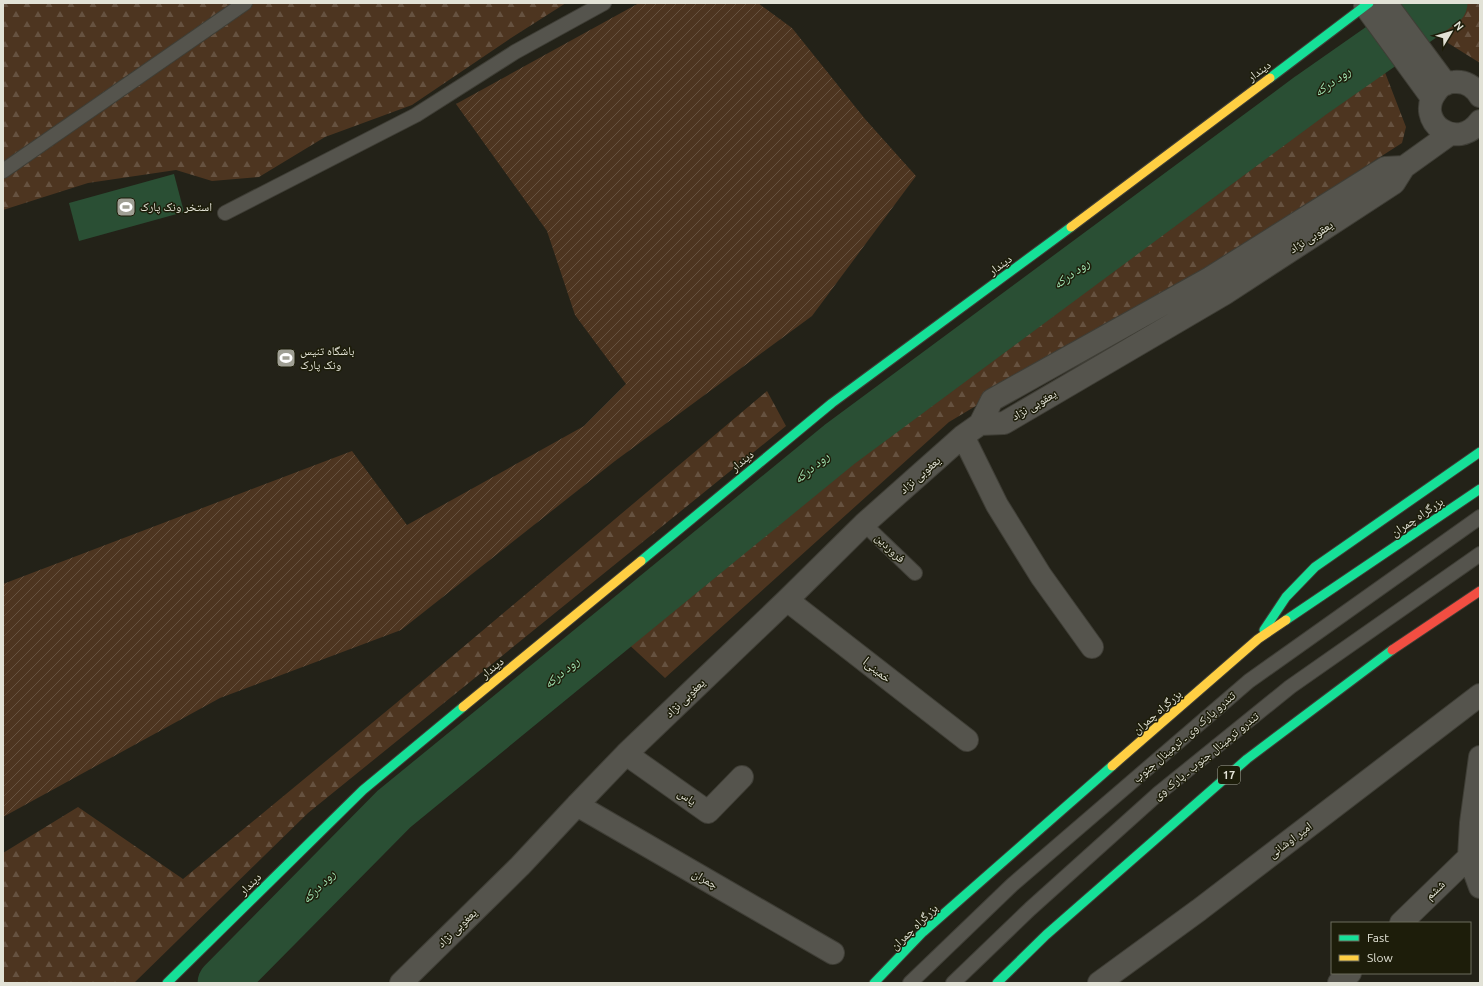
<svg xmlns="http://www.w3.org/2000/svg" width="1483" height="986" viewBox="0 0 1483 986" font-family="Ubuntu,'Noto Naskh Arabic',sans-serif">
	<defs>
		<pattern id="forest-firs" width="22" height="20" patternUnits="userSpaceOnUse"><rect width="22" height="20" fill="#4d3520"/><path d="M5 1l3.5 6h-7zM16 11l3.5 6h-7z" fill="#665240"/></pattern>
		<pattern id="garden-furrows" width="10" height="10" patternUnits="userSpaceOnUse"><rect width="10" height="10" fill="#4d3520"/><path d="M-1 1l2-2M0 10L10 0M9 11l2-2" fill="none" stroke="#665240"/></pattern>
	</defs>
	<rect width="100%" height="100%" fill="#232218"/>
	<path fill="url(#forest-firs)" d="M3 3H566L511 38 412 105 325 137 259 177 212 181 176 170 88 183 3 210Z
		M1458 3H1480V63L1424 28Z
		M1381 62 1406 127 1402 143 1205 269 949 422 665 678 624 640 984 352 1270 147Z
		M767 391 786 426 308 813 134 983H3V853L78 807 183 879 418 685Z"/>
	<path fill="url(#garden-furrows)" d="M639 3H758L792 28 865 119 916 176 812 316 615 461 401 630 220 698 3 817V584L352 451 407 525 584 426 626 384 575 315 547 231 456 104Z"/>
	<path fill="#2a4f34" d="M174 174 184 212 79 241 69 203Z"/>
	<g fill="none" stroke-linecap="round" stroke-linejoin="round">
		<path stroke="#2a4f34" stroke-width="49" d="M222 983 394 809 840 444 1310 96 1443 3"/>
		<g stroke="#3f3e36" stroke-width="16">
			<path id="lane" d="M3 171 245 3
				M225 213 416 115 515 52 604 3
				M864 524 915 573
				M910 983 1012 885 1249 681 1480 517
				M953 983 1030 909 1159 793 1290 687 1480 554"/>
		</g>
		<g stroke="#3f3e36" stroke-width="24">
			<path id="street" d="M1386 3 1446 84
				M1365 6 1432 98
				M1480 96C1474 86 1465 81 1454 82 1447 82 1440 86 1436 92 1414 121 1457 153 1480 121
				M980 424 1004 423 1224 294 1394 183 1404 167 1450 134
				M963 436 997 505 1041 576 1092 647
				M787 600 967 740
				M626 754 708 812 742 777
				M1480 757 1471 823 1469 857 1480 887
				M577 805 833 953
				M1401 923 1469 857
				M401 983 520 866 577 805 626 754 787 600 864 524 963 436 980 424 992 400 1210 278 1385 168 1404 167
				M1099 983 1199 910 1480 695
				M1339 983 1350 973"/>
		</g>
		<g stroke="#3f3e36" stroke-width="11">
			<path id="fast" d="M1270 78 1369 3
				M641 561 832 403 1071 227
				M1286 620 1480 489
				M1264 630 1286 597 1315 567 1480 452
				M167 983 363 790 463 707
				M874 983 923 932 1112 766
				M997 983 1046 935 1247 759 1392 650"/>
		</g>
		<g stroke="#3f3e36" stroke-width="11">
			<path id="slow" d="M1071 227 1270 78
				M463 707 641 561
				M1112 766 1258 639 1286 620"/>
		</g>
		<g stroke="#3f3e36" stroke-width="11">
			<path id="jam" d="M1392 650 1480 591"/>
		</g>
		<use href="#lane" stroke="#55544d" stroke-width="14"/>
		<use href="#street" stroke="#55544d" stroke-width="22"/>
		<use href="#fast" stroke="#16e098" stroke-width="9"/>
		<use href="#slow" stroke="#ffcf43" stroke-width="9"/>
		<use href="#jam" stroke="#f24e42" stroke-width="9"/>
	</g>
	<defs>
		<g id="stadium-square" transform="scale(1)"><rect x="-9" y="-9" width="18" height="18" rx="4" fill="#9f9f94" stroke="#1d1d0a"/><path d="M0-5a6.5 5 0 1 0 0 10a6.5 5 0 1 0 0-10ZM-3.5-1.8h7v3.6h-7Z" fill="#fff"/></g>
	</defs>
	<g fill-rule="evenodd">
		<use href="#stadium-square" x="126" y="207"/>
		<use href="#stadium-square" x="286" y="358"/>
	</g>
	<g text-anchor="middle" stroke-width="3" stroke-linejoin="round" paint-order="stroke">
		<rect fill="#1d1d0a" stroke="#a7a799" stroke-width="1" x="1218" y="766" width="22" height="18" rx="3"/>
		<g font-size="11" font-weight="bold" fill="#e2e2d6">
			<text x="1229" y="779">17</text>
		</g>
		<g font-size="12" fill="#e2e2d6" stroke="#1d1d0a">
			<text transform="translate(1259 71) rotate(-37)" y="4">دیندار</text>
			<text transform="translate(1311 237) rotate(-33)" y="4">یعقوبی نژاد</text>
			<text transform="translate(1000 265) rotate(-36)" y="4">دیندار</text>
			<text transform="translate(1034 405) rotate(-30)" y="4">یعقوبی نژاد</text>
			<text transform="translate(742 461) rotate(-40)" y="4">دیندار</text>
			<text transform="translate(920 475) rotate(-41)" y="4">یعغوبی نژاد</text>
			<text transform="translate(1417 517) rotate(-34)" y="4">بزرگراه چمران</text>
			<text transform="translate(890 548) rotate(44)" y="4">فروردین</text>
			<text transform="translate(492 668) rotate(-40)" y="4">دیندار</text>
			<text transform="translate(877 670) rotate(38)" y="4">lخمینی</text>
			<text transform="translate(685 698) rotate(-44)" y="4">یعغوبی نژاد</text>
			<text transform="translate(1157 712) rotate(-41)" y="4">بزرگراه چمران</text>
			<text transform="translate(1184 737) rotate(-41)" y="4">تندرو پارک وی ـ ترمینال جنوب</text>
			<text transform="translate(1206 756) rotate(-39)" y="4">تندرو ترمینال جنوب ـ پارک وی</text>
			<text transform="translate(687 797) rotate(35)" y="4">یاس</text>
			<text transform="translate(1290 840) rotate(-37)" y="4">امیر اوشانی</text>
			<text transform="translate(705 879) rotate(30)" y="4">چمران</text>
			<text transform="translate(250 884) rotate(-45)" y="4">دیندار</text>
			<text transform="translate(1435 890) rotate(-44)" y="4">ششم</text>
			<text transform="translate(914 927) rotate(-44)" y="4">بزرگراه چمران</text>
			<text transform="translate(457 928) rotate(-44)" y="4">یعغوبی نژاد</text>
		</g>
		<g font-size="12" fill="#e2e2d6" stroke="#1d1d0a" text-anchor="start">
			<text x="140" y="211">استخر ونک پارک</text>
			<text x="300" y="355">باشگاه تنیس<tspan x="300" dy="14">ونک پارک</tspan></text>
		</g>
		<g font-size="13" font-style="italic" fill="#a0e3b1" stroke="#1d1d0a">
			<text transform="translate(1332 81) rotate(-35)" y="5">رود درکه</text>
			<text transform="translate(1071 273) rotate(-36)" y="5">رود درکه</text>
			<text transform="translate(811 467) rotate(-39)" y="5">رود درکه</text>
			<text transform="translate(561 672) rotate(-39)" y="5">رود درکه</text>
			<text transform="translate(318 886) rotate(-45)" y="5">رود درکه</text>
		</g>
	</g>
	<rect width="1483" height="986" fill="none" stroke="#e2e2d6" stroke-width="8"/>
	<rect x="1331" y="922" width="140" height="52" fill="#1d1d0a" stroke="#6c6c5c"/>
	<rect x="1339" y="935" width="20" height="6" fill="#16e098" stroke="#6c6c5c"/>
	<text x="1367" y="942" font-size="12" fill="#e2e2d6">Fast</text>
	<rect x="1339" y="955" width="20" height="6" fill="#ffcf43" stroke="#6c6c5c"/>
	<text x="1367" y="962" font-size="12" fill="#e2e2d6">Slow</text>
	<g transform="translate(1451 32) rotate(52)" stroke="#1d1d0a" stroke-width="3" paint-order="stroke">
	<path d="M0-3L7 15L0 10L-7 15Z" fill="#e2e2d6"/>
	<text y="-6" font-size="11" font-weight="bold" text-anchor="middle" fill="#e2e2d6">N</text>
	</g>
</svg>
